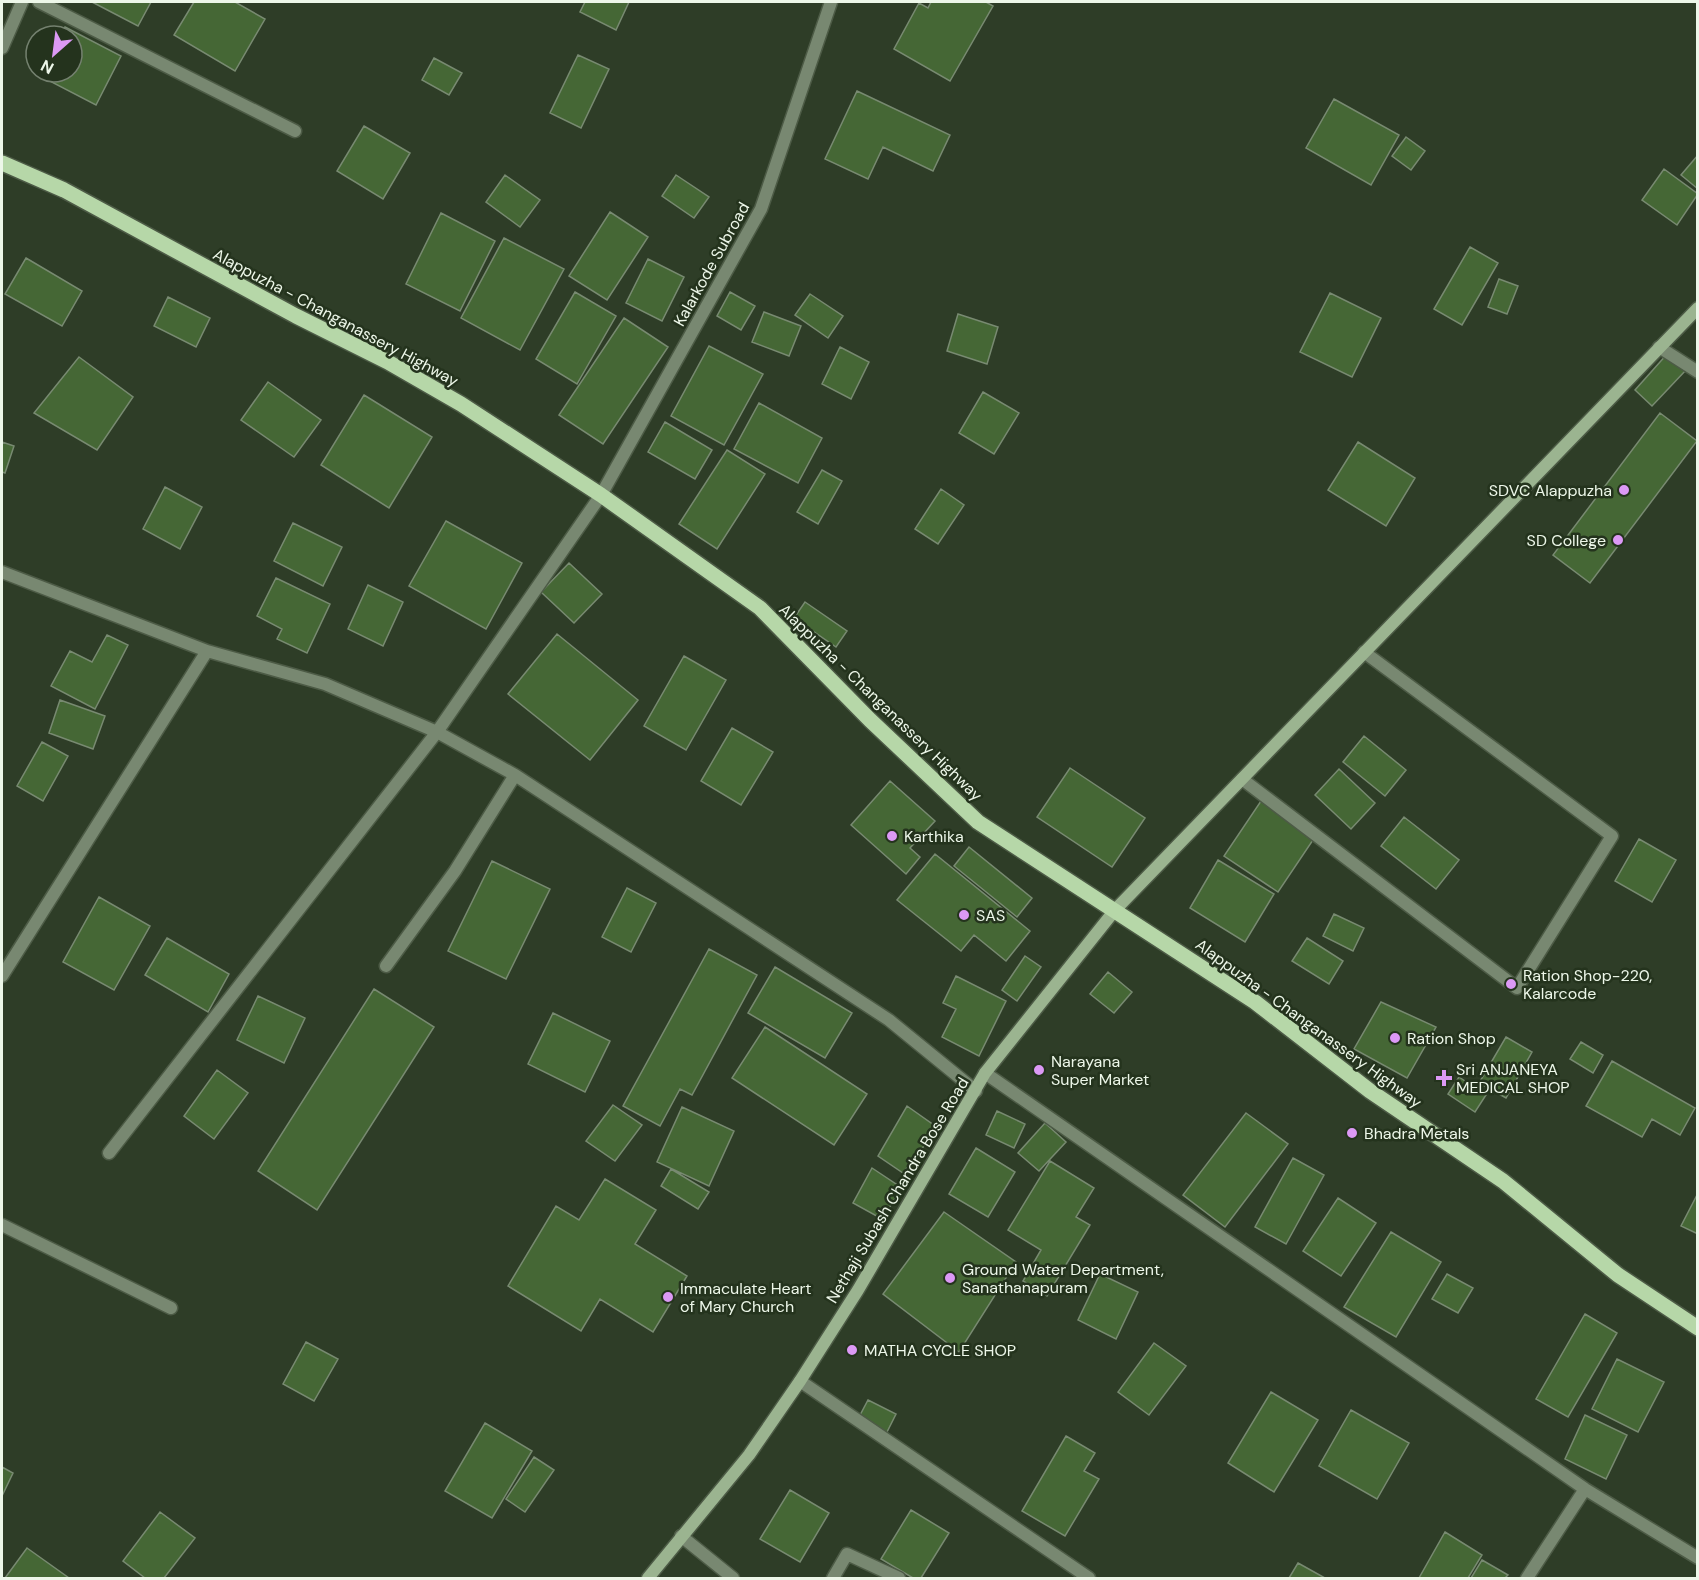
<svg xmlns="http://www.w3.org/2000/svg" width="1699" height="1580" viewBox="0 0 1699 1580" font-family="'DM Sans',sans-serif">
	<rect width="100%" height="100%" fill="#2e3d27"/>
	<path fill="#456735" stroke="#788a71" stroke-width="1.5" d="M92 2H151L138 26Z
		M194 2H235L265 19 235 71 174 35Z
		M585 2H629L616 30 580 12Z
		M931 2H986L993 6 950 81 894 49 919 3 928 8Z
		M65 27 121 56 96 105 40 76 42 72H72V36H60Z
		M578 55 609 69 581 128 550 113Z
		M434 58 462 73 449 95 422 80Z
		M857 91 950 135 933 171 883 147 868 179 825 159Z
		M1334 99 1399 135 1371 185 1306 148Z
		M364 126 410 153 383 199 337 171Z
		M1406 137 1425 151 1411 170 1392 156Z
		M1698 155V189L1681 175Z
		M1664 169 1698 194 1677 225 1642 200Z
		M505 175 540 200 520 227 486 202Z
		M676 175 709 197 694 218 662 196Z
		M610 212 648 237 607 300 569 276Z
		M441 213 495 241 460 311 406 284Z
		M504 238 564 269 520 350 461 318Z
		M1470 247 1498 263 1462 325 1434 309Z
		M26 258 82 291 62 326 5 294Z
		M648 259 684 277 662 321 626 303Z
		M1499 279 1518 286 1507 314 1488 307Z
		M575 292 616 316 577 384 536 359Z
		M730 292 755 306 741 330 717 316Z
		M1330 293 1381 318 1352 377 1300 352Z
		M810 294 843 316 828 338 795 315Z
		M168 297 210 318 196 347 154 326Z
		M764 312 801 326 789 356 752 342Z
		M958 314 998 327 987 364 947 351Z
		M624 318 668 347 603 444 559 415Z
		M709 346 763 374 724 445 671 416Z
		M840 347 869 362 851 399 822 384Z
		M1668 353 1686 370 1652 406 1635 390Z
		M79 357 133 397 97 450 34 413Z
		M268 382 321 420 294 457 241 420Z
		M983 392 1019 413 994 454 959 433Z
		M364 395 432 437 389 508 321 465Z
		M759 403 822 438 798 483 734 449Z
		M1660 413 1697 441 1590 583 1553 555Z
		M665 422 712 450 695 479 648 452Z
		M2 442 14 446 5 473 2 472Z
		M1358 442 1415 478 1386 526 1328 490Z
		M727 450 765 474 717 549 679 524Z
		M822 470 842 481 818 524 797 512Z
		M165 487 202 507 180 549 143 529Z
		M941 489 964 505 938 544 915 529Z
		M446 521 522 563 486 629 409 586Z
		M293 523 342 547 323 586 274 561Z
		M569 563 602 594 574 623 541 592Z
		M276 578 330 604 307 653 277 639 282 629 257 616Z
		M368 585 403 602 383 646 348 629Z
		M805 602 847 631 836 647 794 618Z
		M557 634 638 700 590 760 508 694Z
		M107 635 128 645 95 709 51 686 70 651 92 662Z
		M684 656 726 680 686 750 644 726Z
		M60 700 105 716 93 749 49 733Z
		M732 728 773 752 741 805 701 781Z
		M1364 736 1406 770 1385 796 1343 762Z
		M42 742 68 756 43 801 17 786Z
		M1070 768 1145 818 1112 867 1037 817Z
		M1339 769 1375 803 1351 829 1315 795Z
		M890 781 935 821 910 848 920 857 906 874 851 825Z
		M1261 801 1315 837 1278 892 1224 856Z
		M1404 817 1459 860 1436 889 1381 846Z
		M1639 839 1676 860 1652 902 1615 881Z
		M969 847 1032 898 1017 917 954 866Z
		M935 854 1030 931 1006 961 974 935 961 951 897 900Z
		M1218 860 1274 894 1245 942 1190 908Z
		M492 861 550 889 506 979 448 951Z
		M627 888 656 903 631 952 602 937Z
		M99 897 150 926 114 990 63 962Z
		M1334 914 1364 928 1353 951 1323 936Z
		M167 938 229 974 208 1012 145 975Z
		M1307 938 1343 961 1329 984 1292 961Z
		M709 949 757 975 692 1095 680 1089 660 1126 623 1106Z
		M1025 956 1041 967 1017 1001 1002 990Z
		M775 967 852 1013 825 1058 748 1013Z
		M1108 972 1132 992 1114 1013 1090 994Z
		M956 976 1006 1001 979 1056 942 1037 956 1009 943 1003Z
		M374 989 434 1027 317 1210 258 1171Z
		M258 996 305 1018 284 1063 237 1040Z
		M1381 1002 1436 1027 1407 1078 1354 1049Z
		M553 1013 610 1041 585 1092 528 1064Z
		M765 1027 867 1094 834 1145 732 1078Z
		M1506 1037 1532 1052 1506 1098 1479 1083Z
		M1581 1042 1603 1055 1593 1073 1570 1059Z
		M1612 1061 1695 1108 1680 1135 1652 1119 1642 1137 1586 1106Z
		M217 1070 248 1093 214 1139 184 1116Z
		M1459 1077 1486 1095 1475 1112 1448 1094Z
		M613 1105 642 1125 615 1161 586 1141Z
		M907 1106 938 1128 903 1173 878 1156Z
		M682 1107 734 1131 709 1186 657 1162Z
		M997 1111 1025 1124 1014 1148 986 1135Z
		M1246 1113 1288 1144 1225 1227 1183 1195Z
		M1045 1123 1066 1142 1039 1171 1018 1153Z
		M976 1148 1015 1172 988 1217 949 1194Z
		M1293 1158 1324 1175 1286 1244 1255 1227Z
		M1050 1161 1094 1188 1076 1217 1090 1225 1047 1296 1023 1281 1041 1250 1008 1230Z
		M872 1168 902 1188 882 1219 853 1203Z
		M671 1169 709 1192 698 1209 661 1186Z
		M605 1179 656 1210 635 1244 687 1276 653 1332 600 1299 581 1331 508 1286 556 1206 579 1220Z
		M1698 1193V1234L1681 1226Z
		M1338 1198 1376 1223 1341 1276 1303 1251Z
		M944 1212 1016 1262 959 1352 883 1294Z
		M1391 1232 1441 1262 1396 1337 1344 1307Z
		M1100 1274 1138 1292 1116 1339 1078 1320Z
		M1447 1274 1473 1288 1458 1313 1432 1299Z
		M1585 1314 1617 1333 1568 1417 1536 1399Z
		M306 1342 338 1359 314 1401 283 1384Z
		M1154 1343 1186 1366 1149 1415 1118 1392Z
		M1617 1359 1664 1382 1638 1432 1592 1409Z
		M1271 1392 1318 1420 1274 1492 1228 1463Z
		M868 1400 896 1414 886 1434 858 1419Z
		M1351 1410 1409 1443 1377 1499 1319 1466Z
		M1585 1415 1627 1435 1606 1479 1565 1459Z
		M485 1423 532 1451 492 1518 445 1491Z
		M1066 1436 1095 1453 1084 1471 1099 1479 1065 1536 1022 1511Z
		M534 1457 554 1470 525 1512 506 1499Z
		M2 1467 13 1473 2 1496Z
		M790 1490 829 1513 800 1562 760 1539Z
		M911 1510 949 1533 921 1578H913L881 1559Z
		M160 1512 195 1538 164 1578H145L123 1561Z
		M1445 1532 1482 1555 1468 1578H1419Z
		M27 1548 69 1578H5Z
		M1482 1560 1508 1575 1505 1578H1471Z
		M1298 1563 1325 1578H1289Z"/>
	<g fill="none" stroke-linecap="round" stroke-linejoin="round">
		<g stroke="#4d5b46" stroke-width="15">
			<path id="service" d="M1659 347 1698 372
				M1242 779 1517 988 1612 836 1364 652
				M2 1225 171 1308"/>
		</g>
		<g stroke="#4d5b46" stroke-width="15">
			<path id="minor" d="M39 2 295 131
				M2 48 22 2
				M2 572 207 651 325 684 437 732 515 775 889 1020 976 1091
				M386 966 455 871 515 775
				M2 976 207 651
				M985 1073 1585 1489 1698 1558
				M109 1153 437 732 601 495 761 209 831 2
				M800 1381 1089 1578
				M681 1536 733 1578
				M833 1578 847 1554 899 1578
				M1527 1578 1585 1489"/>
		</g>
		<g stroke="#4d5b46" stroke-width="15">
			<path id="secondary" d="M648 1578 749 1455 800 1381 858 1290 985 1073 1115 910 1698 308"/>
		</g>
		<g stroke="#4d5b46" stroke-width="18">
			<path id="primary" d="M2 163 64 190 296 316 388 362 461 404 601 495 760 608 870 720 978 822 1255 1002 1370 1091 1503 1181 1618 1275 1698 1328"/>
		</g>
		<use href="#service" stroke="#788871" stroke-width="12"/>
		<use href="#minor" stroke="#788871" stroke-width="12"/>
		<use href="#secondary" stroke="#9bb490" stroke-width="12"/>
		<use href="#primary" stroke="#b6d7a8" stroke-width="15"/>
	</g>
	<g fill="#dc99f5" stroke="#24331d" stroke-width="2">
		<circle cx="1624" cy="490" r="6"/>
		<circle cx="1618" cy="540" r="6"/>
		<circle cx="892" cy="836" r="6"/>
		<circle cx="964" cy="915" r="6"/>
		<circle cx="1511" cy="984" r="6"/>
		<circle cx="1395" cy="1038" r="6"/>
		<circle cx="1039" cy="1070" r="6"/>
		<path d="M1441 1069h6v6h6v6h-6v6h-6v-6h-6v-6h6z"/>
		<circle cx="1352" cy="1133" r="6"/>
		<circle cx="950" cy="1278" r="6"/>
		<circle cx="668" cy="1297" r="6"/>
		<circle cx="852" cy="1350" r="6"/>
	</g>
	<g text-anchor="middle" stroke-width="5" stroke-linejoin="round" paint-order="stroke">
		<g font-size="16" fill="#edf7e9" stroke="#24331d">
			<text transform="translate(711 264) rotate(-61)" y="6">Kalarkode Subroad</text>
			<text transform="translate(336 317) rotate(28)" y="6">Alappuzha - Changanassery Highway</text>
			<text transform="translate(881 702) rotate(44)" y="6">Alappuzha - Changanassery Highway</text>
			<text transform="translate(1309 1023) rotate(36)" y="6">Alappuzha - Changanassery Highway</text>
			<text transform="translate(897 1190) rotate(-59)" y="6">Nethaji Subash Chandra Bose Road</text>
		</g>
		<g font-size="16" fill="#edf7e9" stroke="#24331d" text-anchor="start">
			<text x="1612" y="496" text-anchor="end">SDVC Alappuzha</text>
			<text x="1606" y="546" text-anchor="end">SD College</text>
			<text x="904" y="842">Karthika</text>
			<text x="976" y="921">SAS</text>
			<text x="1523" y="981">Ration Shop-220,<tspan x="1523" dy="18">Kalarcode</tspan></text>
			<text x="1407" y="1044">Ration Shop</text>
			<text x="1051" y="1067">Narayana<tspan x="1051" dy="18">Super Market</tspan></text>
			<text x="1456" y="1075">Sri ANJANEYA<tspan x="1456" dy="18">MEDICAL SHOP</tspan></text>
			<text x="1364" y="1139">Bhadra Metals</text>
			<text x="962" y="1275">Ground Water Department,<tspan x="962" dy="18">Sanathanapuram</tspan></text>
			<text x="680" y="1294">Immaculate Heart<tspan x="680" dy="18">of Mary Church</tspan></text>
			<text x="864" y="1356">MATHA CYCLE SHOP</text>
		</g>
	</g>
	<rect width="1699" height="1580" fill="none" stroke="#edf7e9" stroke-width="6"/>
	<g transform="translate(54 54) rotate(208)"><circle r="28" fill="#24331d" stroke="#74816f" stroke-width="1.5"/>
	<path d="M0-4.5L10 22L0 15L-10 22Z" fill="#dc99f5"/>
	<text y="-9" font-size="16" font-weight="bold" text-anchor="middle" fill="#edf7e9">N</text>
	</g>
</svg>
